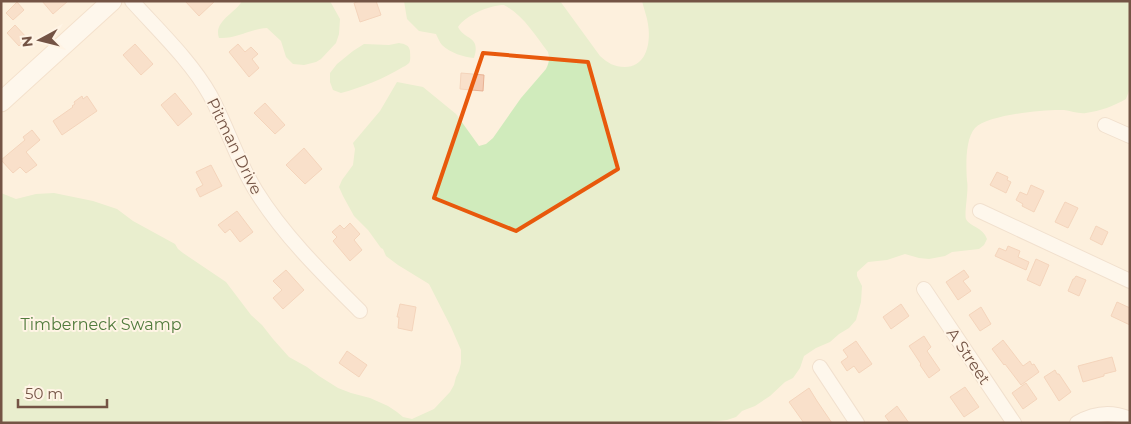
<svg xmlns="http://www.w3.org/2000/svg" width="1131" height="424" viewBox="0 0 1131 424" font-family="Montserrat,sans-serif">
	<rect width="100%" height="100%" fill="#fdf0dd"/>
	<path fill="#d0ebbc" d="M242 1H330L340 19 339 34 336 43 321 59 316 62 304 65 293 64 286 57 281 41 267 28C250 29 236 39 219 38 213 21 236 13 242 1Z
		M404 1H560L600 56C608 63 614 67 625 67 647 67 651 42 648 24 647 17 644 9 642 1H1130V88L1126 99C1114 106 1100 111 1086 113 1079 114 1071 111 1064 110 1045 109 987 115 975 128 965 139 966 167 967 181 969 189 964 214 966 219 970 227 983 227 987 239L984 245 979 249 952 252 945 256 929 259 919 258 905 254 887 260 868 262 857 272V276L862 286 861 302 856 320 849 328 839 334 830 342 816 348 804 356 800 368 793 378 785 382 770 396 755 406 742 411 736 417 727 420 700 423H1V193L16 199 36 194 54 193 93 201 117 209 133 221 175 244 178 249 183 253 226 282 251 315 262 325 273 339 289 357 307 367 319 376 338 388 351 393 370 398 388 406 397 412 403 417 412 419 434 409 450 392 454 385 456 377 459 371 461 363V350L451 327 429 284 398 265 386 256 383 249 381 248 368 230 354 216 343 196 339 187 342 180 353 165 355 149 353 143 380 111 397 82 423 87 456 114 479 146 486 144 493 138 521 98 546 69C549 63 550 59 548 52 535 35 523 15 504 5 490 5 466 15 458 27 465 41 481 35 474 58 464 57 450 53 442 45 440 43 438 38 436 34L419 31 407 19Z
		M399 43C405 44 409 45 410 51 410 55 411 60 409 63 408 64 404 67 403 67 383 79 363 87 341 93L333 90 330 82V73L337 64 353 51 364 44 389 45Z"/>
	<path fill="#f4ccb4" stroke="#e8b193" d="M42 1H68L53 14Z
		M185 1H215L199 16Z
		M360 1H376L381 15 360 22 354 3Z
		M17 2 24 10 13 20 6 13Z
		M15 25 27 38 19 46 7 33Z
		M135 44 153 64 141 75 123 55Z
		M238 44 245 52 251 47 258 54 252 59 259 68 249 77 229 52Z
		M461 73 484 75 483 91 460 89Z
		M175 93 192 114 178 126 161 105Z
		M82 96 83 99 87 96 97 111 62 135 53 121 73 107 72 106 75 104 74 102Z
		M265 103 285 125 275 134 254 113Z
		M32 130 40 140 26 152 37 165 26 173 20 167 13 173 1 160 25 140 23 137Z
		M304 148 322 169 305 184 286 165Z
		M211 165 222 186 200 197 196 189 203 185 196 172Z
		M997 172 1008 177 1007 180 1011 182 1006 193 990 185Z
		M1031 185 1044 191 1034 212 1022 206 1023 204 1016 200 1020 192 1027 195Z
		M1065 202 1078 208 1068 228 1055 222Z
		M237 211 253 232 240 242 230 229 225 233 218 225Z
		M350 223 360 234 354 240 362 250 350 261 333 241 337 237 332 232 340 225 344 229Z
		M1096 226 1108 232 1102 245 1090 239Z
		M1008 246 1020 251 1018 257 1029 262 1026 270 995 256 999 248 1006 251Z
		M1036 259 1049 265 1040 286 1027 280Z
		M286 270 304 290 283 309 273 298 282 290 273 281Z
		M964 270 969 277 963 281 971 291 958 300 946 282Z
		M1076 276 1086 280 1079 296 1068 291 1073 279H1074Z
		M1117 302 1130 308V325L1111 316Z
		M400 304 416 307 412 331 398 328 399 317H397Z
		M901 304 909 316 891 329 883 317Z
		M981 307 991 324 980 331 969 315Z
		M924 336 931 347 927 351 940 370 929 378 920 365 921 364 909 346Z
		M1003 340 1023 366 1030 361 1032 365 1034 364 1039 372 1021 385 1005 364 1004 365 992 349Z
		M856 341 872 364 859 373 854 366 847 371 841 362 848 357 843 350Z
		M347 351 367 365 359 377 339 363Z
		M1112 357 1116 371 1104 374V376L1083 382 1078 366Z
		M1055 370 1057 374H1059L1071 392 1059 401 1044 377Z
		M1026 383 1037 399 1023 409 1012 393Z
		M965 387 979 407 964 417 950 397Z
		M809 388 817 401 832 423H804L789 402Z
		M897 406 909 423H890L885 416Z"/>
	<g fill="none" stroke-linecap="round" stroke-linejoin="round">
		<g stroke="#e3cdbd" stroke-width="16">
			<path id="street" d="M132 1C158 30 191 61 210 95 227 126 237 161 256 191 284 236 323 274 360 311
				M1105 125 1130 136
				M980 211 1130 281
				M924 289 1014 423
				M820 367 857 423
				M1077 423C1094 413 1112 411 1130 419"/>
		</g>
		<g stroke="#e9ceb9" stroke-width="21">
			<path id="secondary" d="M1 102 112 1"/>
		</g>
		<use href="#street" stroke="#fff" stroke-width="14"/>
		<use href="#secondary" stroke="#fff" stroke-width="19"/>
	</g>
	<path d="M0 0H1131V424H0ZM483 53 588 62 618 169 516 231 434 198Z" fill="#fdf0dd" fill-opacity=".55" fill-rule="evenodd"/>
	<path fill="none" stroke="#e8590c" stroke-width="4" stroke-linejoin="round" d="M483 53 588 62 618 169 516 231 434 198Z"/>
	<g text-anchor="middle" stroke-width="4" stroke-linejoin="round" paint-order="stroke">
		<g font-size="16" fill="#745445" stroke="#fff4e5">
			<text transform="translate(235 146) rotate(64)" y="6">Pitman Drive</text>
			<text transform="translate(969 356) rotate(56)" y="6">A Street</text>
		</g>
		<g font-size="16" fill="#517b3c" stroke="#fff4e5">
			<text x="101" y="330">Timberneck Swamp</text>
		</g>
	</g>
	<rect width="1131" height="424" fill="none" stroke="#745445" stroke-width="5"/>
	<g transform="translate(40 40) rotate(263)" stroke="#fff4e5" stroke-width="4" paint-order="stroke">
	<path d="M0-4L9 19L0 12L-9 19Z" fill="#745445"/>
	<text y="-8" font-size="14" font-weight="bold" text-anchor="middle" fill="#745445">N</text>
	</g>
	<path d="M18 399v8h89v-8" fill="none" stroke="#745445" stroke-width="2.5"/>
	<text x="25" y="399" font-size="15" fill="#745445" stroke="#fff4e5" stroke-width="4" paint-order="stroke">50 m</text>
</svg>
